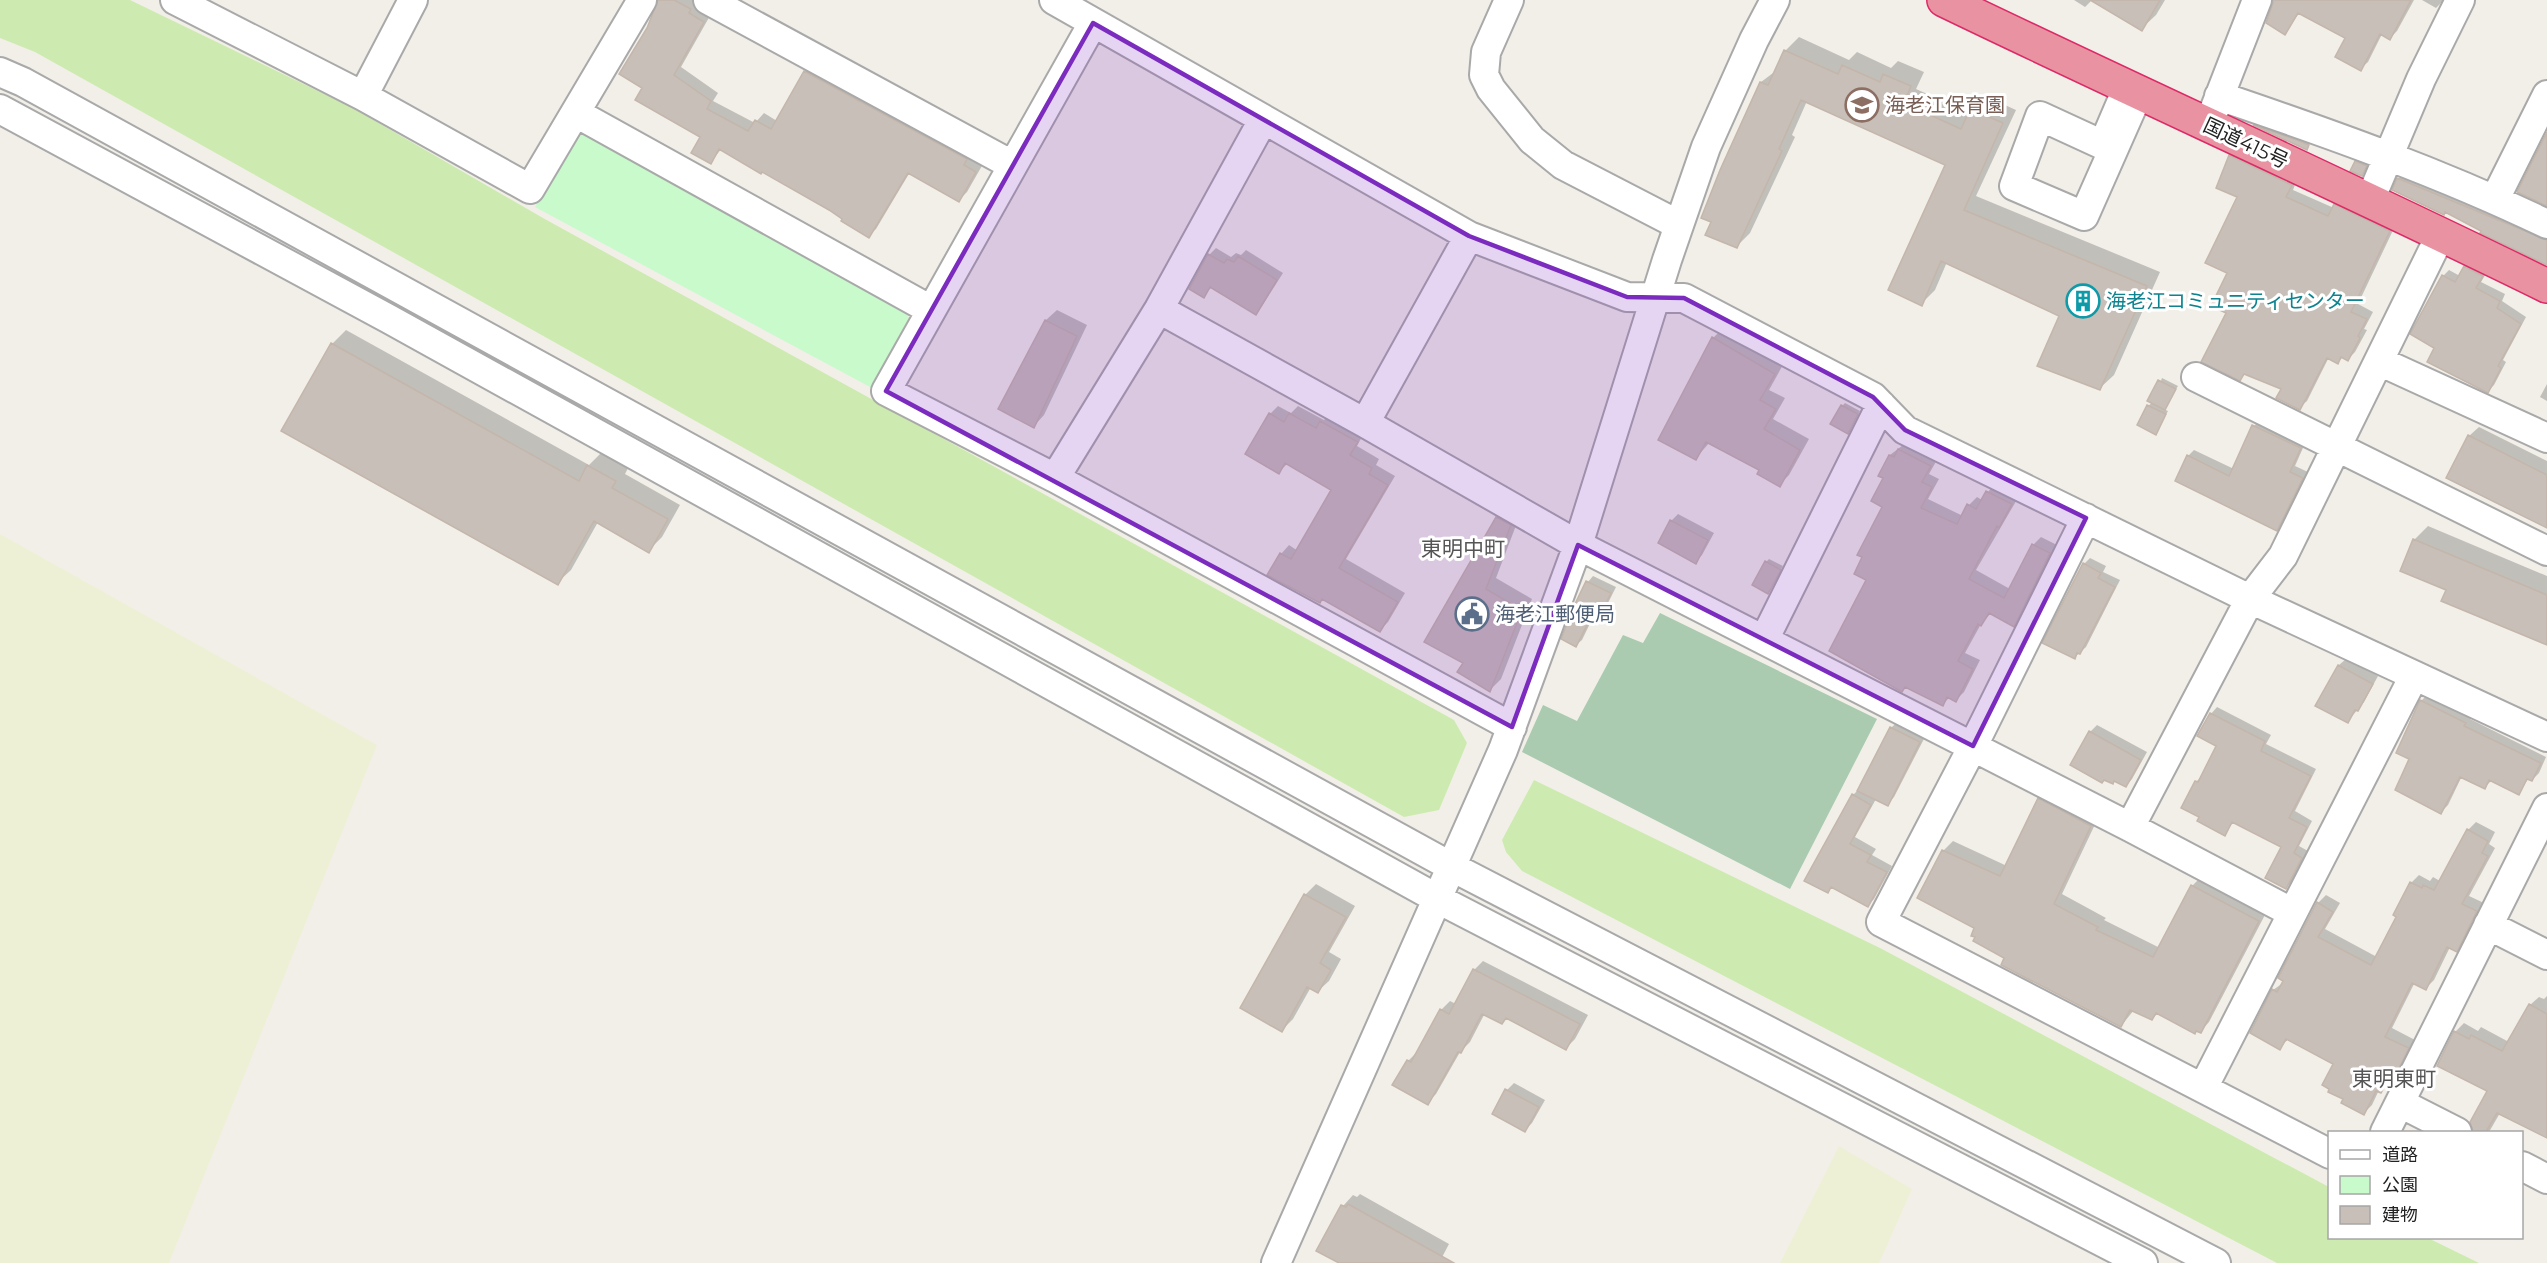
<svg xmlns="http://www.w3.org/2000/svg" width="2547" height="1263" viewBox="0 0 2547 1263" font-family="Montserrat,'Noto Sans JP',sans-serif">
	<rect width="100%" height="100%" fill="#f2efe9"/>
	<path fill="#eef0d5" d="M0 534 377 745 169 1263H0Z
		M1839 1146 1912 1189 1879 1263H1780Z"/>
	<path fill="#cdebb0" d="M0 0H130L351 107 543 218 1454 720 1467 743 1439 810 1404 817 35 52 0 38Z
		M1534 780 1880 948 2329 1187 2330 1238H2428L2479 1263H2277L1522 871 1506 852 1502 840Z"/>
	<path fill="#aacbaf" d="M1660 613 1877 719 1790 889 1522 752 1543 705 1577 721 1623 635 1643 643Z"/>
	<path fill="#c8facc" d="M590 130 904 308 909 318 872 388 535 207 560 160 577 135Z"/>
	<path fill="#0003" d="M663 0H694L697 1 695 5 711 14 681 67 718 93 713 101 755 123 764 113 777 121 805 72 812 64 983 164 967 192 959 200 910 172 876 229 868 236 844 218 722 148 711 162 702 137 644 88 621 73Z
		M2074 0H2092L2085 7Z
		M2093 0H2165L2156 15 2141 29Z
		M2276 0H2414L2397 31 2390 38 2382 34 2368 62 2360 69 2347 38 2300 12 2284 33Z
		M2422 0H2444L2436 8Z
		M1799 37 1849 60 1857 52 1891 68 1898 61 1924 72 1916 89 1970 113 1985 96 2016 110 1976 196 2160 272 2114 375 2100 388 2061 315 1947 262 1935 290 1921 304 1947 164 1807 101 1792 135 1795 137 1750 233 1736 247 1761 82 1777 70 1785 51Z
		M2257 123 2311 142 2306 148 2255 125Z
		M2238 149 2298 177 2293 190 2334 208 2342 198 2396 224 2358 304 2373 312 2364 329 2367 330 2355 352 2348 359 2343 357 2338 362 2329 357 2307 401 2299 408 2283 388 2246 373 2240 379 2229 312V272L2239 196 2230 156Z
		M2363 155 2372 159 2369 168 2362 175 2356 162Z
		M2405 172 2547 233V264L2446 211 2444 213 2394 190 2399 178Z
		M1216 248 1231 257 1236 253 1241 255 1246 250 1283 273 1262 306 1256 313 1212 287 1203 296 1191 289 1209 255Z
		M2471 261 2488 270 2481 282 2505 294 2502 301 2526 317 2503 360 2506 362 2494 385 2488 391 2436 347 2412 334 2443 276 2449 270 2460 276Z
		M1057 310 1087 325 1044 415 1034 426 1000 409 1046 320Z
		M1723 328 1784 363 1769 390 1785 398 1773 419 1809 439 1789 475 1779 485 1761 469 1710 442 1696 458 1713 338Z
		M346 330 589 465 602 452 629 466 625 474 680 505 662 537 648 551 598 522 571 570 557 583 283 430 332 344Z
		M2162 378 2178 386 2163 409 2168 411 2156 433 2148 406 2153 402Z
		M2547 384V401L2540 397Z
		M1845 403 1860 411 1848 432 1842 406Z
		M1278 406 1291 413 1298 406 1324 420 1330 414 1364 433 1357 446 1379 459 1376 465 1395 476 1346 559 1405 593 1388 622 1380 630 1323 598 1320 602 1281 554 1289 545 1298 551 1333 489 1287 464 1279 472 1270 414Z
		M2260 420 2306 441 2295 466 2308 472 2283 523 2277 529 2188 456 2194 450 2234 469 2254 426Z
		M2479 427 2547 461V526L2469 436Z
		M1907 442 1938 458 1929 474 1939 479 1928 499 1963 516 1969 505 1977 497 1982 500 1995 483 2019 496 1976 570 2010 589 2033 545 2041 537 2057 545 2021 617 2013 625 1991 613 1981 624 1965 653 1980 660 1964 692 1956 700 1950 697 1942 705 1906 686 1902 690 1868 579 1884 506 1885 477 1880 475 1890 455Z
		M1508 507 1520 515 1496 578 1532 599 1501 679 1490 690 1465 662 1497 518Z
		M1678 514 1714 533 1702 555 1695 562 1671 521Z
		M2428 526 2547 576V643L2448 590 2414 540Z
		M2090 558 2106 566 2103 572 2120 580 2086 647 2075 657 2084 564Z
		M1769 559 1783 566 1768 592 1766 562Z
		M1593 576 1616 587 1606 607 1600 613 1596 611 1582 640 1576 645 1588 582Z
		M2346 659 2378 676 2364 702 2348 721 2339 665Z
		M2428 694 2471 717 2470 719 2546 757 2539 773 2532 780 2529 778 2518 793 2492 780 2485 787 2462 776 2448 805 2441 812 2411 759 2421 701Z
		M2217 707 2271 735 2266 744 2316 769 2295 811 2312 821 2299 846 2308 851 2292 881 2286 888 2283 846 2234 821 2225 834 2196 782 2203 775 2218 745 2211 714Z
		M1898 721 1926 735 1894 797 1888 804 1876 799 1855 837 1876 849 1872 855 1892 866 1874 899 1868 905 1833 886 1827 891 1853 795 1860 788 1891 728Z
		M2097 725 2147 752 2132 779 2126 786 2115 780 2113 783 2090 732Z
		M2048 790 2099 816 2062 894 2106 918 2104 920 2160 948 2192 886 2201 877 2267 911 2209 1022 2200 1032 2158 1013 2152 1019 2134 1010 2121 1026 2006 958 1976 927 1920 898 1943 851 1953 841 2007 866 2039 799Z
		M2476 822 2495 832 2489 844 2495 848 2469 896 2484 903 2464 942 2456 950 2450 947 2434 980 2426 988 2415 982 2392 1028 2415 1040 2399 1072 2379 1090 2372 1105 2364 1113 2345 1098 2335 1063 2289 1038 2280 1048 2273 990 2283 983 2318 903 2326 895 2340 903 2325 929 2377 957 2398 916 2411 883 2419 875 2430 881 2433 877 2440 881 2468 830Z
		M1316 884 1355 906 1329 952 1341 959 1329 981 1318 991 1311 987 1293 1019 1282 1030 1305 895Z
		M1483 961 1588 1015 1575 1039 1566 1048 1507 1017 1502 1022 1485 1013 1470 1042 1460 1052 1436 1094 1427 1103 1408 1061 1417 1052 1441 1010 1450 1001 1456 1004 1474 970Z
		M2547 996V1137L2500 1113 2489 1132H2475L2489 1091 2455 1032 2464 1023 2478 1031 2481 1027 2509 1042 2530 1005 2539 997 2544 999Z
		M1514 1083 1545 1100 1532 1123 1525 1130 1494 1114 1507 1090Z
		M1360 1194 1449 1244 1439 1263H1342L1343 1206 1353 1195 1357 1197Z"/>
	<path fill="#c7bfb8" stroke="#c4b6ab" stroke-width="1.5" d="M658 0H674L691 9 689 13 704 22 674 75 711 101 707 109 748 131 755 120 771 129 804 71 967 159 964 165 976 172 959 202 908 173 869 238 841 221 842 219 829 210 762 172 761 174 719 149 711 164 691 153 700 137 635 100 642 88 619 74 647 28Z
		M2090 0H2160L2142 31Z
		M2274 0H2411L2390 40 2380 34 2361 71 2335 57 2345 38 2298 13 2285 35 2266 23Z
		M1784 50 1838 74 1842 65 1880 82 1883 74 1911 86 1904 103 1961 129 1970 109 2003 123 1964 210 2147 286 2100 390 2037 366 2059 316 1941 261 1922 306 1888 290 1945 165 1801 100 1779 149 1782 151 1737 248 1705 235 1711 222 1701 218 1720 170 1760 82 1768 85Z
		M2253 125 2297 140 2309 145 2307 150Z
		M2547 132V206L2517 192Z
		M2229 155 2292 185 2286 197 2328 216 2334 204 2390 231 2351 312 2367 319 2358 336 2360 338 2348 361 2341 357 2338 364 2327 358 2300 410 2276 398 2281 389 2244 374 2240 381 2201 362 2226 313 2211 306 2227 273 2205 263 2237 197 2216 188Z
		M2355 161 2367 166 2362 176 2350 171Z
		M2397 178 2547 240V265L2480 233 2481 231 2445 212 2444 215 2392 190Z
		M1208 254 1224 263 1227 259 1234 262 1238 256 1277 280 1256 315 1210 287 1204 298 1189 289Z
		M2464 266 2483 276 2476 288 2500 301 2497 308 2521 324 2498 366 2501 368 2488 393 2427 362 2434 348 2410 334 2442 275 2455 282Z
		M1045 320 1077 336 1034 428 998 409Z
		M1712 337 1775 374 1760 400 1776 409 1764 429 1800 450 1780 487 1757 474 1759 470 1706 442 1696 460 1658 440Z
		M331 343 579 481 587 465 616 481 612 488 668 519 649 553 594 521 558 585 281 431Z
		M2158 380 2176 389 2165 410 2147 401Z
		M1841 405 1858 414 1848 434 1830 424Z
		M2147 405 2166 414 2156 435 2137 425Z
		M1269 413 1284 422 1289 413 1316 428 1320 421 1358 442 1350 455 1372 468 1369 474 1388 485 1339 568 1398 602 1380 632 1322 599 1320 603 1267 575 1280 553 1291 559 1331 490 1285 463 1279 474 1245 454Z
		M2252 425 2301 448 2290 472 2303 478 2277 531 2175 481 2187 455 2229 476Z
		M2468 435 2547 475V528L2446 478Z
		M1898 449 1931 466 1922 482 1932 487 1921 508 1957 524 1967 504 1976 509 1986 491 2012 504 1999 528 1997 526 1969 579 2004 598 2032 544 2050 553 2014 627 1989 613 1981 626 1978 624 1958 661 1973 669 1956 702 1947 697 1943 706 1905 687 1902 692 1829 651 1866 580 1854 574 1862 557 1857 555 1882 507 1871 501 1883 478 1878 476 1889 455 1894 457Z
		M1496 517 1511 525 1486 589 1522 610 1490 692 1457 672 1463 663 1424 642Z
		M1670 520 1708 540 1696 564 1658 543Z
		M2413 539 2547 595V645L2441 601 2446 590 2400 571Z
		M1765 561 1781 570 1768 594 1752 585Z
		M2083 563 2101 573 2098 578 2115 587 2080 654 2077 653 2075 659 2042 643Z
		M1586 581 1611 593 1601 614 1594 611 1576 647 1561 639 1573 608Z
		M2338 665 2373 684 2358 711 2355 710 2348 723 2315 706Z
		M2420 700 2466 723 2464 726 2541 763 2532 781 2527 779 2519 795 2489 780 2485 789 2460 777 2441 814 2395 790 2409 759 2396 753Z
		M2210 713 2265 741 2261 751 2311 776 2289 818 2307 827 2294 853 2302 858 2286 889 2265 878 2281 847 2232 822 2225 836 2197 821 2199 817 2181 808 2195 781 2198 782 2216 746 2197 736Z
		M1890 727 1920 742 1888 806 1857 791Z
		M2089 731 2141 760 2126 787 2114 781 2113 784 2104 780 2102 783 2070 765Z
		M1852 794 1871 805 1850 844 1871 855 1867 862 1887 872 1868 907 1831 887 1828 893 1804 881Z
		M2038 798 2091 826 2054 904 2098 927 2096 930 2153 957 2191 885 2259 921 2201 1033 2196 1031 2195 1034 2156 1013 2152 1020 2130 1010 2121 1027 2001 965 2004 958 1973 941 1975 937 1971 936 1974 928 1917 898 1942 850 2000 876Z
		M2467 829 2488 841 2482 853 2488 856 2462 904 2477 911 2457 952 2447 947 2426 990 2412 983 2385 1037 2409 1048 2392 1082 2388 1080 2381 1093 2376 1091 2364 1115 2341 1103 2343 1099 2328 1092 2329 1089 2322 1085 2333 1064 2286 1039 2280 1050 2250 1033 2272 989 2277 992 2283 981 2278 978 2317 902 2333 912 2318 937 2371 965 2396 917 2393 915 2410 882 2422 888 2423 885 2434 890Z
		M1304 894 1346 917 1320 963 1331 970 1318 993 1307 987 1282 1032 1240 1008Z
		M1473 969 1580 1024 1566 1050 1506 1018 1502 1024 1482 1014 1461 1053 1458 1052 1428 1105 1392 1085 1407 1060 1411 1062 1440 1009 1449 1014Z
		M2529 1004 2547 1014V1138L2497 1113 2486 1132H2473L2470 1122 2487 1091 2437 1066 2454 1031 2469 1039 2471 1035 2502 1051Z
		M1505 1089 1539 1107 1525 1132 1492 1114Z
		M1348 1204 1454 1263H1339L1316 1251 1341 1205 1346 1207Z"/>
	<g fill="none" stroke-linecap="round" stroke-linejoin="round">
		<g stroke="#a9a9a9" stroke-width="32">
			<path id="minor" d="M175 0 363 96 530 189 642 0
				M708 0 1012 165
				M1054 0 1469 236 1627 297 1684 298 1873 397 1905 430 2250 599 2547 737
				M1509 0 1486 52 1484 75 1491 89 1532 140 1563 165 1679 225
				M1093 23 886 391 1055 478 1512 727
				M0 72 23 82 1452 867 2216 1263
				M2127 89 2103 145 2040 116 2014 186 2084 216 2138 94
				M363 96 413 0
				M2219 96C2331 134 2441 173 2547 224
				M0 109 389 319 1438 899 2143 1263
				M576 113 931 310
				M2213 113 2257 0
				M2495 199 2547 95
				M2370 200 2421 79 2460 0
				M1159 309 1365 423 1578 545 2130 827 2291 912
				M2379 361 2547 438
				M2196 377 2547 551
				M1365 423 1469 236
				M1055 478 1159 309 1263 120
				M2086 518 1973 746 1881 922 2330 1154
				M1764 640 1881 405
				M2130 827 2250 599 2283 556 2441 234
				M2488 925 2547 955
				M2203 1088 2414 676
				M2400 1103 2457 1132
				M2385 1132 2547 808
				M2522 1166 2547 1179
				M1276 1263 1503 750 1578 545 1667 260 1706 147 1754 40 1775 0"/>
		</g>
		<g stroke="#dc2a67" stroke-width="36">
			<path id="highway" d="M1944 0C2145 97 2348 188 2547 286"/>
		</g>
		<use href="#minor" stroke="#fff" stroke-width="28"/>
		<use href="#highway" stroke="#e892a2" stroke-width="33"/>
	</g>
	<path fill="#7b2cbf" fill-opacity="0.2" stroke="#7b2cbf" stroke-width="4.5" stroke-linejoin="round" d="M1093 23 1469 236 1627 297 1684 298 1873 397 1905 430 2086 518 1973 746 1578 545 1512 727 886 391Z"/>
	<defs>
		<g id="school-ring" transform="scale(1.725)"><circle r="9.5" fill="#fff" stroke="#8d6e63" stroke-width="1.5"/><path d="M0-5L7-2L0 1L-7-2ZM-4 1L0 2.5L4 1V4Q0 6-4 4Z" fill="#8d6e63"/></g>
		<g id="building-ring" transform="scale(1.725)"><circle r="9.5" fill="#fff" stroke="#0f9aa8" stroke-width="1.5"/><path d="M-4-6H4V6H1V3H-1V6H-4ZM-2.5-4.3h1.7v1.8h-1.7ZM.8-4.3h1.7v1.8H.8ZM-2.5-1h1.7V.8h-1.7ZM.8-1h1.7V.8H.8Z" fill="#0f9aa8"/></g>
		<g id="civic-ring" transform="scale(1.725)"><circle r="9.5" fill="#fff" stroke="#5c6f8a" stroke-width="1.5"/><path d="M-.6-6.5H3V-4.5H.6V-3L4-1V1h2V6H-6V1h2V-1L-.6-3ZM-1.2 2.5V6h2.4V2.5Z" fill="#5c6f8a"/></g>
	</defs>
	<g fill-rule="evenodd">
		<use href="#school-ring" x="1862" y="105"/>
		<use href="#building-ring" x="2083" y="301"/>
		<use href="#civic-ring" x="1472" y="614"/>
	</g>
	<g text-anchor="middle" stroke-width="6" stroke-linejoin="round" paint-order="stroke">
		<g font-size="20" fill="#785e54" stroke="#fff" text-anchor="start">
			<text x="1885" y="112">海老江保育園</text>
		</g>
		<g font-size="20" fill="#222" stroke="#fff">
			<text transform="translate(2246 143) rotate(25)" y="7">国道415号</text>
		</g>
		<g font-size="20" fill="#0d838f" stroke="#fff" text-anchor="start">
			<text x="2106" y="308">海老江コミュニティセンター</text>
		</g>
		<g font-size="20" fill="#4e5e75" stroke="#fff" text-anchor="start">
			<text x="1495" y="621">海老江郵便局</text>
		</g>
		<g font-size="21" fill="#555" stroke="#fff">
			<text x="1463" y="556">東明中町</text>
			<text x="2394" y="1086">東明東町</text>
		</g>
	</g>
	<rect x="2328" y="1131" width="195" height="108" fill="#ffffff" stroke="#a7a7a7" stroke-width="1.5"/>
	<rect x="2340" y="1150" width="30" height="9" fill="#ffffff" stroke="#a7a7a7" stroke-width="1.5"/>
	<text x="2382" y="1161" font-size="18" fill="#222222">道路</text>
	<rect x="2340" y="1176" width="30" height="18" fill="#c8facc" stroke="#a7a7a7" stroke-width="1.5"/>
	<text x="2382" y="1191" font-size="18" fill="#222222">公園</text>
	<rect x="2340" y="1206" width="30" height="18" fill="#c7bfb8" stroke="#a7a7a7" stroke-width="1.5"/>
	<text x="2382" y="1221" font-size="18" fill="#222222">建物</text>
</svg>
